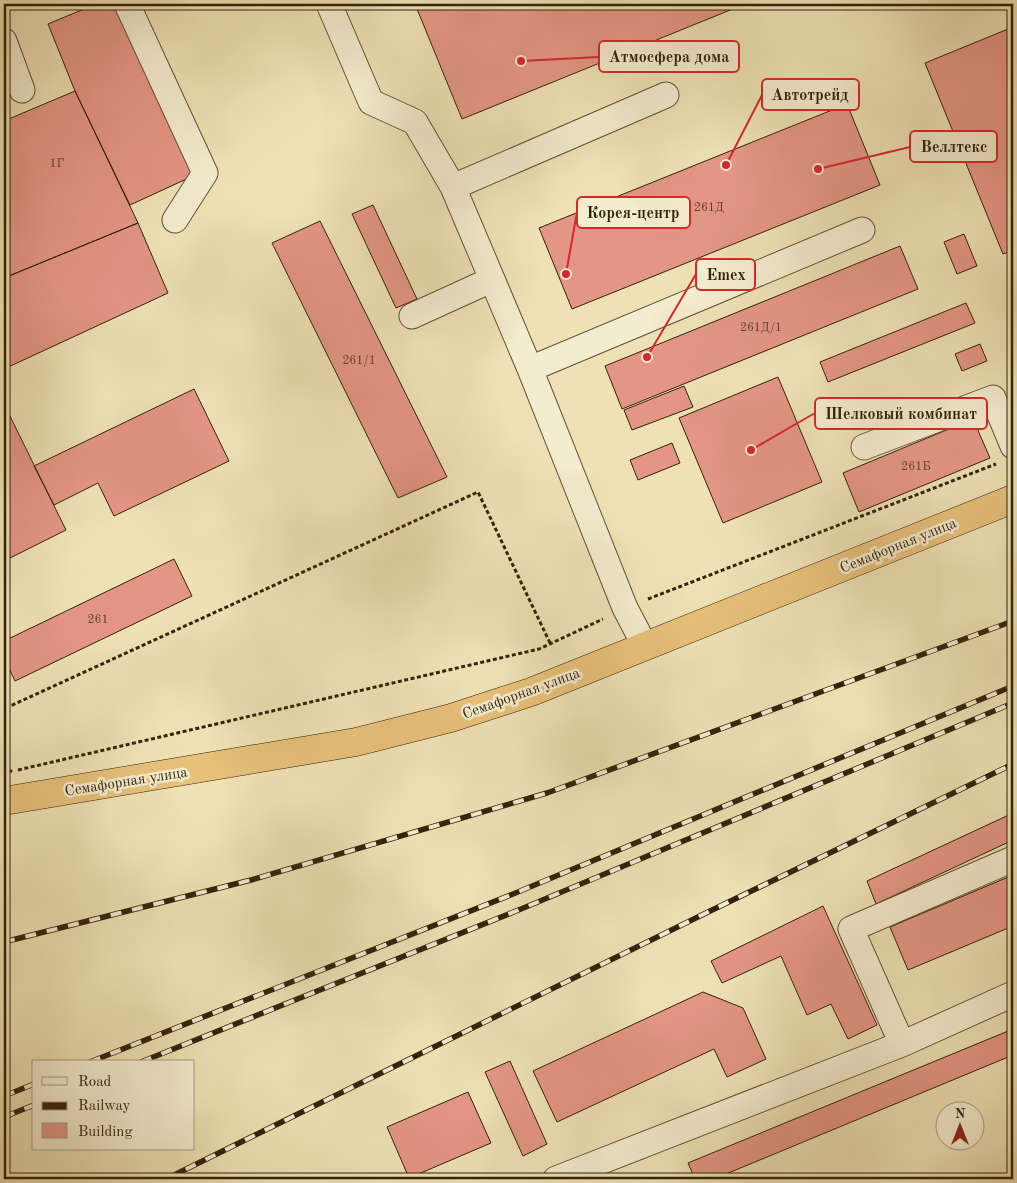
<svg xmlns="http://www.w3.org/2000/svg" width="1017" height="1183" viewBox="0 0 1017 1183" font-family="'Old Standard TT',serif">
	<rect width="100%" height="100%" fill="#eee2b5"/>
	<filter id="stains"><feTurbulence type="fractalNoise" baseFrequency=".004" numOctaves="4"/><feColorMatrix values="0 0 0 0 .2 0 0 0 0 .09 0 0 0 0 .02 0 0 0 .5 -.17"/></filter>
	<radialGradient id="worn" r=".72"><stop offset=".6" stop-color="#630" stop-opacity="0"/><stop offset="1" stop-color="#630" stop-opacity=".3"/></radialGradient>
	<path fill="#e49686" stroke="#342209" d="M96 4H114L193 176 130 205 75 91 48 24Z
		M415 4H745L462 119Z
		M1013 27V250L1003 254 925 63Z
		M75 91 138 223 4 278V121Z
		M847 104 880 185 572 309 539 228Z
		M373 205 417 299 396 308 352 214Z
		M320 221 447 477 398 498 272 243Z
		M138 223 168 293 4 369V278Z
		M964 234 977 266 957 274 944 242Z
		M900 246 918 289 622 409 605 366Z
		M966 303 975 323 828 382 820 362Z
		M980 344 987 361 962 371 955 354Z
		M778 377 822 482 723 523 679 418Z
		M684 386 693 407 632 430 624 410Z
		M194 389 229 461 114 516 98 483 54 505 34 466Z
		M4 404 66 530 4 561Z
		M973 419 990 458 859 512 843 473Z
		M672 443 680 463 638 480 630 460Z
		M174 559 192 596 15 681 4 658V641Z
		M1013 813V840L876 904 867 881Z
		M1013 875V926L908 970 890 927Z
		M823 906 877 1025 848 1039 831 1004 807 1015 781 956 722 983 711 961Z
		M703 992 743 1008 766 1059 727 1077 714 1049 557 1122 533 1071Z
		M1013 1029V1055L714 1179H695L688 1163Z
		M510 1061 547 1144 523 1156 485 1072Z
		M468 1092 491 1143 409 1178 387 1127Z"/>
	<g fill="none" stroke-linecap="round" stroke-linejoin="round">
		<g stroke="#625234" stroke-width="27">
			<path id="minor" d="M127 4 205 173 175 220
				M329 4 371 102 415 122 453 187 666 95
				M4 41 22 90
				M453 187 530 369 625 608 645 646
				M412 316 491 280
				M530 369 862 230
				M864 447 993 398 1013 446
				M902 1044 851 929 1013 859
				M556 1179 902 1044 1013 994"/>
		</g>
		<g stroke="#342209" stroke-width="29">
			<path id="highway" d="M4 801 356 742 451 718 531 692 1013 499"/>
		</g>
		<path stroke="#342209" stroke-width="3" stroke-dasharray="4 2.5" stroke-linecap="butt" d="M648 599 996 464
			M4 699 8 707 478 492 551 645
			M4 766 12 772
			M18 770 539 649 603 619"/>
		<use href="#minor" stroke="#f4eccf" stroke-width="25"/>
		<use href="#highway" stroke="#e7c17a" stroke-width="28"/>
		<g stroke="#342209" stroke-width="5.5">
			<path id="rail" d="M4 942 251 880 547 793 1013 621
				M90 1062 513 894 1013 686
				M141 1062 521 909 1013 703
				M4 1096 34 1084
				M4 1117 34 1105
				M166 1179 706 913 1013 764"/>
		</g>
		<use href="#rail" stroke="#f4eccf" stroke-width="4" stroke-dasharray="11" stroke-linecap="butt"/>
	</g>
	<g text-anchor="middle" stroke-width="5" stroke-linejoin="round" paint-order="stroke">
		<g font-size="12" fill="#603f28">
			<text x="57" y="167">1Г</text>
			<text x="709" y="211">261Д</text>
			<text x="761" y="331">261Д/1</text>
			<text x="359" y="364">261/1</text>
			<text x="916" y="470">261Б</text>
			<text x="98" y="623">261</text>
		</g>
		<g font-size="15" fill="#342209" stroke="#f4eccf">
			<text transform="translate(898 545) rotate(-22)" y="5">Семафорная улица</text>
			<text transform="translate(521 693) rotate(-20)" y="5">Семафорная улица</text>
			<text transform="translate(126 781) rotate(-9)" y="5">Семафорная улица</text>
		</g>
	</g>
	<path fill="none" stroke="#d62828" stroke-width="2" d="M521 61L599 57M726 165L762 95M818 169L910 147M566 274L577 212M647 357L696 274M751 450L815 413"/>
	<g fill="#d62828" stroke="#f4eccf" stroke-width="2">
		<circle cx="521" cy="61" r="5"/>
		<circle cx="726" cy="165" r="5"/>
		<circle cx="818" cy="169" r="5"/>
		<circle cx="566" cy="274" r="5"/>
		<circle cx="647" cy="357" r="5"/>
		<circle cx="751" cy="450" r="5"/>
	</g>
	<g fill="#f4eccf" stroke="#d62828" stroke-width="2">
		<rect x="599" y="41" width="140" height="31" rx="5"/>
		<rect x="762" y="79" width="97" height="31" rx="5"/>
		<rect x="910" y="131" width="87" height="31" rx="5"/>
		<rect x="577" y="197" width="113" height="31" rx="5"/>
		<rect x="696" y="259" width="59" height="31" rx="5"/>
		<rect x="815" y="398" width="172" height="31" rx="5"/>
	</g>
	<g font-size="16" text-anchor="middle" font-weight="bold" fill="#342209">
		<text x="669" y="62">Атмосфера дома</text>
		<text x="810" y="100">Автотрейд</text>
		<text x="954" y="152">Веллтекс</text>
		<text x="633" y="218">Корея-центр</text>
		<text x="726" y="280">Emex</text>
		<text x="901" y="419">Шелковый комбинат</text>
	</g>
	<rect width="1017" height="1183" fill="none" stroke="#eee2b5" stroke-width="20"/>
	<rect x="5" y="5" width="1007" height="1173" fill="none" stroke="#342209" stroke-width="2.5"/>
	<rect x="10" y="10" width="997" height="1163" fill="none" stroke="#342209"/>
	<rect x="32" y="1060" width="162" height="90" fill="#f4eccf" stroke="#a79b80"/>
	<rect x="42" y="1077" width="25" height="8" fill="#f4eccf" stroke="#a79b80"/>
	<text x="78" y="1086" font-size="15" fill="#342209">Road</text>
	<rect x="42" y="1102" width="25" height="8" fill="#342209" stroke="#a79b80"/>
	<text x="78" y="1110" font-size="15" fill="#342209">Railway</text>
	<rect x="42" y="1123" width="25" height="15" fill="#e49686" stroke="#a79b80"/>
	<text x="78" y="1136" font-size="15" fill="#342209">Building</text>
	<g transform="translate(960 1126)"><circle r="24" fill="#f4eccf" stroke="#a79b80"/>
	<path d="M0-4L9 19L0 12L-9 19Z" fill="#8f2418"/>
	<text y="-8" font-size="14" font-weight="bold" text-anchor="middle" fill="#342209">N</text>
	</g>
	<rect width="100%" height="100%" filter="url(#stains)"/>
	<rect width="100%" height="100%" fill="url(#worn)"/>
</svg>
